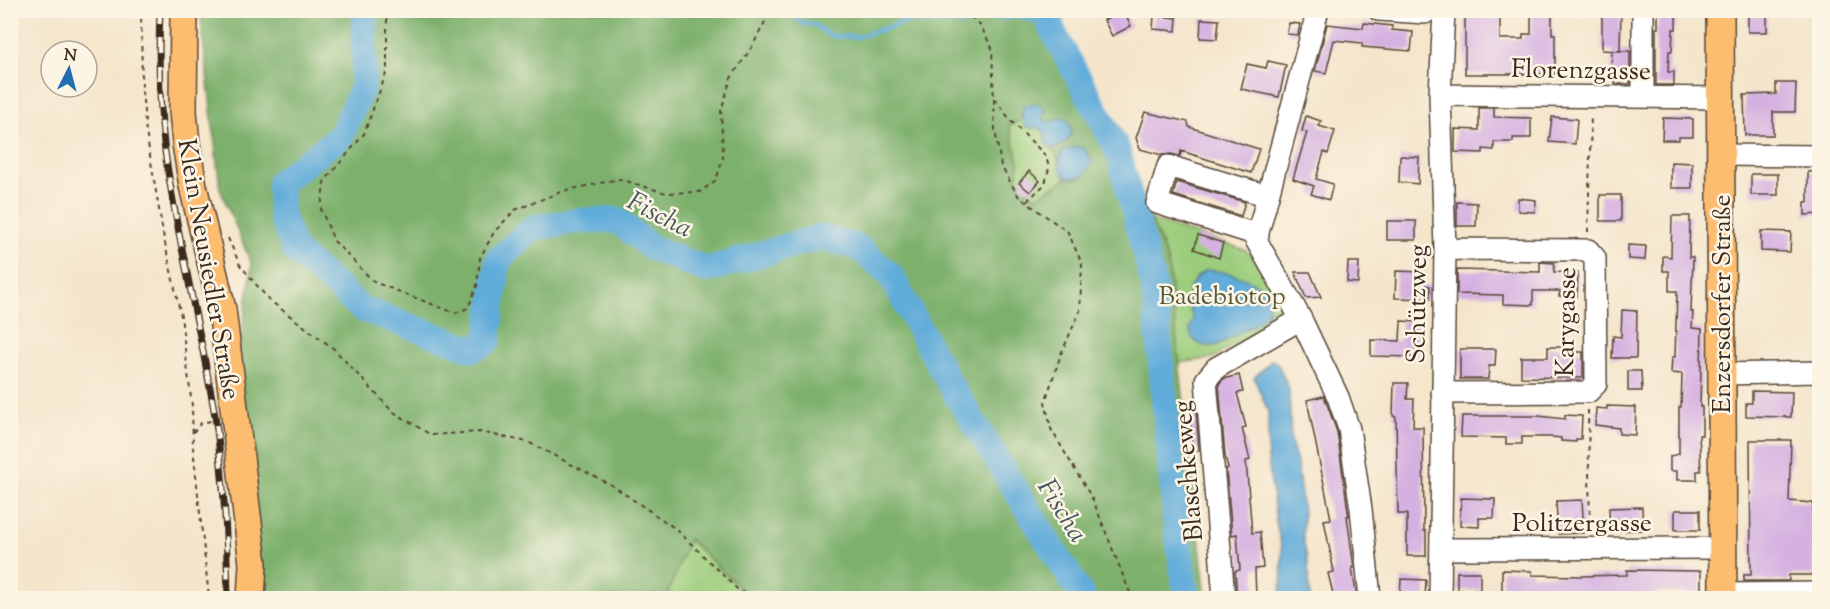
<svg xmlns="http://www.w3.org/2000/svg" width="1830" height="609" viewBox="0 0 1830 609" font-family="'Sorts Mill Goudy',serif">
	<rect width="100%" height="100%" fill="#fcf5e5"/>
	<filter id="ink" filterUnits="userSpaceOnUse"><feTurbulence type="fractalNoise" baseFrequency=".0167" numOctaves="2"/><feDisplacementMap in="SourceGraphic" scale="12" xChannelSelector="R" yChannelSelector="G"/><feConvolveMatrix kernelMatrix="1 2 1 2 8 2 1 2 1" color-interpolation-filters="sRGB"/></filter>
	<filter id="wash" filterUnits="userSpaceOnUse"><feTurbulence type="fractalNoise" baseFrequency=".008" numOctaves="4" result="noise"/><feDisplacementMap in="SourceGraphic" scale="24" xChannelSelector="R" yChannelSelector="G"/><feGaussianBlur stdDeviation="1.35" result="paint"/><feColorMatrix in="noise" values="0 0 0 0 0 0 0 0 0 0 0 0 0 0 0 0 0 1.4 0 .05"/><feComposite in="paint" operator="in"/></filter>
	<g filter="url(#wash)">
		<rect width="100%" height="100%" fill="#f4e5cb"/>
		<path fill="#9ccd7c" stroke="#6c7c4d" stroke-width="1.5" d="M1022 113 1025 126 1029 128 1039 127 1045 134 1046 144C1060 153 1056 166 1067 178L1037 197 1022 189 1017 181 1019 162 1009 126 1020 121Z
			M1151 220 1245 250 1262 263 1282 302V311L1278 318 1213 358 1179 363 1168 262Z
			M688 539 740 587 735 598H666Z"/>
		<path fill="#7db06c" stroke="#5c6d45" stroke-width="1.5" fill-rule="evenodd" d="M200 11H1079L1057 22 1126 155 1168 262 1206 598H735L739 587 689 539 666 598H263L239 352 252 265 220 189ZM1024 106 1049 123 1065 143 1053 149 1058 161 1063 151 1080 178H1067L1037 197 1022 189 1017 182 1019 162 1009 126 1020 121Z"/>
		<path fill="#61acda" stroke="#4e6b7c" stroke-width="1.5" d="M1036 104 1046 109 1042 119 1049 123 1056 119H1066L1071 127V135L1065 143 1053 149 1046 144 1045 134 1039 127 1029 128 1025 126 1022 113 1024 106Z
			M1074 147 1084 148 1092 161C1087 175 1082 178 1067 178 1058 168 1057 163 1063 151Z
			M1207 270C1229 271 1251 280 1269 292L1268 313 1257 323 1218 345C1205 348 1190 344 1190 328 1190 325 1193 322 1193 319 1193 316 1191 313 1190 310 1186 292 1191 278 1207 270Z
			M1272 360 1278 364 1289 389 1291 442 1297 463 1303 513V538L1308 563 1310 598H1281L1282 549 1276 522 1268 459V411L1254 378Z"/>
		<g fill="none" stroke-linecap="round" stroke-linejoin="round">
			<path stroke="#61acda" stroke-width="4.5" d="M784 10 804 24H813L831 36 857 37 909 21 966 24
				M1000 10 1050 26
				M983 19 1012 17"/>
			<path stroke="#61acda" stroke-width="26" d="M365 10 363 85 341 136 280 182 281 215 294 250 362 309 473 349 488 341 498 260 532 228 576 221 617 220 650 247 707 270 820 237 858 247 891 276 949 383 1083 598
				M1051 10 1050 26 1117 148 1154 286 1175 516 1187 598"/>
		</g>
		<g id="blocks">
			<path fill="#d5b1e1" d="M1123 10 1131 26 1112 36 1104 20Z
				M1465 10H1500V39H1523V34H1531V10H1552V34H1555V74H1465Z
				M1602 10H1621L1620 51 1602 50Z
				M1658 10H1676V29H1673L1672 51H1669L1668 72H1674V85H1656V28H1658Z
				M1748 10H1767V32H1748Z
				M1154 16 1177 18 1176 31 1153 29Z
				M1201 19 1219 20 1217 39 1200 38Z
				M1289 23 1300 24 1298 35 1287 34Z
				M1364 23 1392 26V30L1413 32 1411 51 1362 47V43L1334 40 1326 73 1315 71 1327 24 1363 28Z
				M1612 51H1630V84H1615V73L1611 72Z
				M1268 61 1286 65 1279 97 1241 89 1247 64 1266 68Z
				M1776 83H1796L1795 112H1773V135H1745L1744 95 1776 94Z
				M1479 108H1494V117L1531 118V138H1513V142H1494V150L1483 149V153L1455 152V129L1479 130Z
				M1145 112 1188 122 1189 127 1259 149 1251 173 1181 151 1180 156 1171 154 1162 155 1140 149 1136 138Z
				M1306 116 1321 121 1319 126 1335 131 1328 154 1324 152 1316 179 1333 184 1329 200 1311 194 1314 186 1293 179 1307 132 1302 131Z
				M1552 117 1577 119 1575 144 1549 142Z
				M1663 118 1693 119V137H1679V140H1662Z
				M1400 156 1419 157 1418 184 1399 182Z
				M1671 162 1692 163V188H1671Z
				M1029 171 1040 181 1030 192 1019 183Z
				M1820 171V214L1805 215V202H1808V172Z
				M1751 174H1778V195H1751Z
				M1177 182 1245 202 1241 216 1173 195Z
				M1600 195H1621V221H1600Z
				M1518 198 1536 200 1535 212 1518 211Z
				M1457 202 1477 203 1476 226H1457Z
				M1672 216H1690L1689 257H1693L1691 312H1693L1692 328 1702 329 1700 407H1702V435H1699L1701 471H1697V480H1677V471H1670V456L1679 454V407H1681L1682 374 1671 373 1672 357H1675L1677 291H1669V271H1663V256L1671 257Z
				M1387 221H1416V240H1387Z
				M1761 231 1791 232 1790 252 1761 251Z
				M1198 235 1223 243 1219 258 1194 249Z
				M1628 245 1646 246 1645 260 1628 259Z
				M1348 262H1359L1358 283 1347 282Z
				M1540 262 1554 263V272L1578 273 1577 296H1559L1560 291H1533V305L1503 304V295L1457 294V270L1540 272Z
				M1396 271 1421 272V285L1430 286V299L1395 298Z
				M1295 272H1310L1321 297 1306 298Z
				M1622 310 1637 311 1636 358H1612L1613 336 1621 337Z
				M1401 321 1418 322 1416 357 1371 356V340L1400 341Z
				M1548 347H1563L1562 352H1583V378L1521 377V357H1548Z
				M1460 349H1496L1495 366H1489L1488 379H1460Z
				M1628 371H1641L1642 391H1628Z
				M1239 375 1243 392 1237 393 1246 427 1242 428 1250 460 1246 461 1252 533 1260 532 1263 568 1255 569 1256 598H1237L1235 571 1240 570 1237 534 1232 535 1226 469 1228 468 1225 456 1219 384 1223 379Z
				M1394 383H1408L1407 399H1414L1413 427H1423L1424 531H1426V556H1407V514H1398L1396 417 1393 416Z
				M1752 391 1792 392 1791 417 1746 416V403H1752Z
				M1324 396 1337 432 1348 511 1349 516H1347L1354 568H1352L1357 598H1334L1328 573 1334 572 1324 520 1331 519 1307 400Z
				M1607 406 1636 407 1635 435 1619 434V428L1595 425 1596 408 1607 409Z
				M1196 411 1199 451 1192 452 1190 412Z
				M1565 415 1582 416 1581 439H1576V442L1561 441V438L1552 437H1522V444H1506V438L1461 437 1462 416H1538L1565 419Z
				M1750 440H1791L1789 501 1813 503 1814 575H1789V581H1744V575H1751Z
				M1461 498 1495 499 1494 518H1479V527L1460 526Z
				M1582 500 1584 533 1558 534 1556 501Z
				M1642 507 1643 530 1610 531 1609 508Z
				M1675 510H1700V530H1675Z
				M1502 570 1532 571V575L1580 576 1627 575V570L1701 571V593L1656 592V596L1617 598H1514V592H1502Z
				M1457 572H1480V590H1457Z
				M1401 579 1426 580 1425 598H1400Z"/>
		</g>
	</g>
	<g filter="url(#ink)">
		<use href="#blocks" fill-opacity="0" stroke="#574638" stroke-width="1.5"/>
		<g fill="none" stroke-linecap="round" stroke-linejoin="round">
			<g stroke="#574638" stroke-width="24">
				<path id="minor" d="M1318 10 1256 240 1301 319 1338 397 1349 429 1361 509 1370 598
					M1379 10 1425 13
					M1643 10V97
					M1440 95 1721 98
					M1721 155 1820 156
					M1258 235 1157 203 1168 166 1268 196
					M1720 374 1820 372
					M1442 393 1588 392 1596 384 1595 258 1588 250 1445 249
					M1441 549 1723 548
					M1723 594 1820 593
					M1224 598 1206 380 1216 368 1301 319
					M1440 598 1445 249 1440 95 1444 10"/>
			</g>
			<g stroke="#574638" stroke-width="30">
				<path id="major" d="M184 10 183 111 186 144 193 186 222 309 253 564 251 598
					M1720 10 1723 598"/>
			</g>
			<path stroke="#574638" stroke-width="2" stroke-dasharray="4.5 4.5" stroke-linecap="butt" d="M141 10 142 91 146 132 164 239 181 316 192 406 193 447 209 598
				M387 10V71L364 134 324 182 321 209 334 241 374 282 455 313 468 308 477 286 480 258 494 232 515 210 563 191 619 179 666 193 700 192 716 180 723 158 721 111 731 78 752 47 771 10
				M964 10 980 25 992 48 995 130 1001 166 1019 197 1068 232 1082 264 1080 311 1061 354 1045 402 1051 429 1093 500 1132 598
				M995 99 1011 121 1046 156 1049 168 1045 184 1026 202
				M1588 232 1591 115
				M228 238 240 265 269 300 333 348 392 411 431 435 480 432 528 442 613 486 676 529 737 589 754 598
				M1588 410 1590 530
				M193 433 201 423 215 420"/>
			<use href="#minor" stroke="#fff" stroke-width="21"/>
			<use href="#major" stroke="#fcbd6f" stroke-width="27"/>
			<g stroke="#3b2a1e" stroke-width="7">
				<path id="rail" d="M160 10C158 62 159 114 167 165 180 250 201 332 215 416 224 476 227 538 228 598"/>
			</g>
			<use href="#rail" stroke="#fcf5e5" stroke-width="4.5" stroke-dasharray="14" stroke-linecap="butt"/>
		</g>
	</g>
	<g text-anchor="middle" stroke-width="5" stroke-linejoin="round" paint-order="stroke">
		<g font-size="26" fill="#3b2a1e" stroke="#fcf5e5">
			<text transform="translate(1581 69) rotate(1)" y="9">Florenzgasse</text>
			<text transform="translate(210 269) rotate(80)" y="9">Klein Neusiedler Straße</text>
			<text transform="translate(1416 304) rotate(-89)" y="9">Schützweg</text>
			<text transform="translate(1721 304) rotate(-90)" y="9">Enzersdorfer Straße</text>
			<text transform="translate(1565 322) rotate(-89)" y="9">Karygasse</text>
			<text transform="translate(1187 471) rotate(-95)" y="9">Blaschkeweg</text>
			<text x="1582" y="531">Politzergasse</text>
		</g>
		<g font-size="26" fill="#585b3a" stroke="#fcf5e5">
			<text x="1222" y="304">Badebiotop</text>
		</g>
		<g font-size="27" font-style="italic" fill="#485860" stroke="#fcf5e5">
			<text transform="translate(660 214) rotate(27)" y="9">Fischa</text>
			<text transform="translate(1063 510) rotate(58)" y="9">Fischa</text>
		</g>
	</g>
	<rect width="1830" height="609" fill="none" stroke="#fcf5e5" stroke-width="36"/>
	<g transform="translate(69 69) rotate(6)"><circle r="28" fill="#fcf5e5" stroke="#afa495" stroke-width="1.5"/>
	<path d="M0-4.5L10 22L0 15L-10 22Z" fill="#1f6fb2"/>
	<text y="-9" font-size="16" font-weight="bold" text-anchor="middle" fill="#3b2a1e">N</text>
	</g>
</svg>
